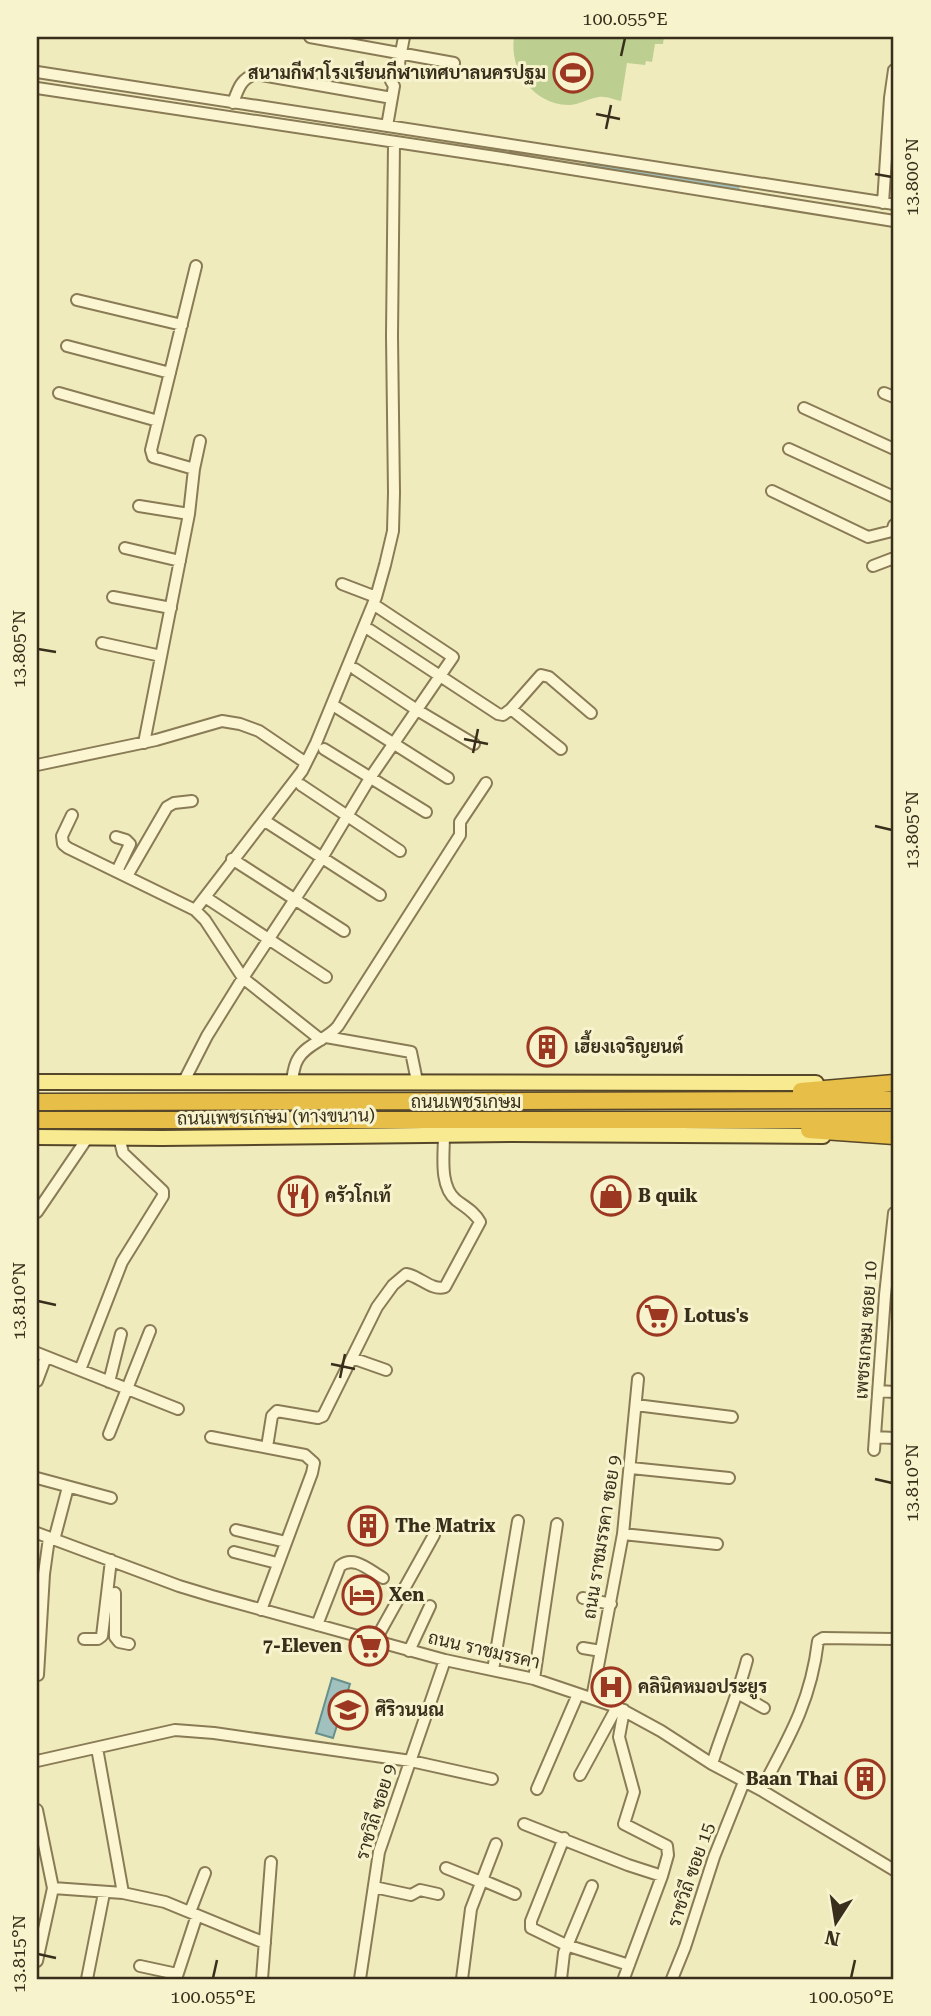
<svg xmlns="http://www.w3.org/2000/svg" width="931" height="2016" viewBox="0 0 931 2016" font-family="'Roboto Serif',Sarabun,serif">
	<rect width="100%" height="100%" fill="#f0ebbd"/>
	<path fill="#bccf91" d="M514 37H664L663 44H655L652 62 646 61 645 65 627 63 621 101C615 100 606 96 599 97 589 98 579 105 568 105 533 104 509 70 514 37Z"/>
	<path fill="#a1c1be" stroke="#68908d" stroke-width="2" d="M332 1678 350 1684 333 1738 316 1733Z"/>
	<g fill="none" stroke-linecap="round" stroke-linejoin="round">
		<path stroke="#a1c1be" stroke-width="8" d="M590 167 736 190"/>
		<g stroke="#897b55" stroke-width="14">
			<path id="minor" d="M310 37 454 63
				M37 72 894 204
				M401 73 399 63 404 37
				M37 88 502 158 894 221
				M233 103C238 89 241 78 256 74L392 98
				M387 126 394 86 391 81 392 77
				M883 203 890 98 894 70
				M77 300 182 325
				M67 346 170 373
				M59 393 158 421
				M884 393 894 397
				M804 408 894 449
				M789 449 894 497
				M194 469 200 441
				M772 491 868 537 892 531 894 525
				M139 506 189 514
				M125 548 180 561
				M873 566 894 558
				M342 584 376 597
				M113 597 171 608
				M370 630 498 714 503 715 511 709 541 675 549 677 591 713
				M102 643 161 656
				M355 669 417 710 474 744
				M336 707 448 778
				M511 709 561 749
				M144 743 189 514 194 469 153 457 151 450 196 266
				M324 749 426 812
				M37 765 156 740 222 721 240 724 259 731 306 763
				M301 785 400 851
				M72 815 62 836 63 844 68 848 195 910
				M265 821 380 895
				M116 837 126 840 130 844 117 871
				M232 859 344 931
				M127 876 167 807 174 803 192 801
				M205 897 326 977
				M326 1037 411 1052 417 1081
				M321 1040 243 978 205 920 195 910 302 771 316 743 376 597 385 565 393 531 394 493 392 336 394 143
				M184 1081 207 1036 243 978 322 858 370 778 453 657 373 604
				M292 1081C293 1074 294 1065 298 1059 306 1044 328 1039 338 1026L460 835V822L486 783
				M37 1212 88 1137
				M37 1353 178 1409
				M352 1358 386 1370
				M80 1370 122 1262 163 1196V1191L123 1153 119 1137
				M37 1381 46 1357
				M109 1382 121 1334
				M879 1391 894 1392
				M636 1405 732 1417
				M109 1434 150 1331
				M211 1437 305 1455 314 1463 312 1473 261 1610
				M875 1437 894 1438
				M267 1447 272 1416 277 1411 318 1418 323 1416 377 1307 393 1285 406 1274C420 1276 431 1291 445 1287L480 1222C475 1212 465 1207 456 1200 439 1186 444 1155 444 1135
				M874 1450 885 1295 894 1213
				M631 1468 729 1478
				M37 1478 111 1498
				M236 1530 286 1542
				M37 1533 179 1586 212 1596 445 1660 534 1679 617 1707 661 1731 712 1764 761 1790 894 1870
				M623 1534 717 1544
				M54 1540 68 1487
				M234 1552 277 1563
				M115 1593V1637L119 1642 129 1644
				M583 1598 611 1604
				M317 1625 340 1566C354 1555 369 1570 383 1578
				M84 1639H98L102 1636 111 1560
				M375 1641 434 1535
				M583 1648 601 1651
				M409 1651 430 1606
				M493 1670 518 1521
				M38 1675 44 1574 49 1538
				M534 1679 557 1524
				M737 1693 764 1708
				M592 1698 623 1534 638 1379
				M624 1710 619 1737 634 1792 624 1824 667 1846 668 1855 662 1876
				M97 1748 123 1893
				M37 1761 175 1730 214 1733 411 1761 492 1779
				M712 1764C723 1729 738 1695 747 1660
				M580 1775 617 1707
				M537 1789 578 1694
				M761 1790C789 1738 811 1701 818 1641L823 1638 894 1639
				M37 1810 53 1888 37 1961
				M524 1824 628 1865 662 1876 624 1978
				M564 1838 531 1921V1928L566 1945 629 1965
				M446 1868 481 1882
				M482 1880 515 1894
				M374 1887 411 1895 420 1890 438 1894
				M53 1888 123 1893 165 1902 265 1943
				M190 1912 205 1873
				M140 1966 177 1974
				M87 1979 104 1893
				M176 1979 197 1915
				M262 1979 271 1862
				M360 1979 379 1852 445 1660
				M462 1979 471 1909 496 1844
				M561 1979 564 1953 592 1886
				M672 1979 685 1947 714 1857 744 1782"/>
		</g>
		<g stroke="#57472a" stroke-width="18">
			<path id="major" d="M37 1082 816 1083
				M37 1137 162 1138 513 1134 823 1136"/>
		</g>
		<g stroke="#57472a" stroke-width="19">
			<path id="highway" d="M801 1091 894 1083
				M37 1102 894 1100
				M37 1120H894
				M809 1130 894 1136"/>
		</g>
		<use href="#minor" stroke="#fbf6d1" stroke-width="10"/>
		<use href="#major" stroke="#f7ea91" stroke-width="14"/>
		<use href="#highway" stroke="#e7be47" stroke-width="16"/>
	</g>
	<path fill="none" stroke="#382e1b" stroke-width="2.5" d="M621 56 625 38M596 114 620 119M606 129 611 105M875 174 892 177M38 649 56 652M464 739 488 744M473 753 478 729M875 826 892 830M38 1301 56 1305M331 1364 355 1369M340 1378 345 1354M875 1479 892 1483M38 1954 56 1958M213 1978 217 1960M851 1978 855 1960"/>
	<defs>
		<g id="stadium-ring" transform="scale(2.0125)"><circle r="9.5" fill="#f7f3cd" stroke="#9c3721" stroke-width="1.5"/><path d="M0-5a6.5 5 0 1 0 0 10a6.5 5 0 1 0 0-10ZM-3.5-1.8h7v3.6h-7Z" fill="#9c3721"/></g>
		<g id="building-ring" transform="scale(2.0125)"><circle r="9.5" fill="#f7f3cd" stroke="#9c3721" stroke-width="1.5"/><path d="M-4-6H4V6H1V3H-1V6H-4ZM-2.5-4.3h1.7v1.8h-1.7ZM.8-4.3h1.7v1.8H.8ZM-2.5-1h1.7V.8h-1.7ZM.8-1h1.7V.8H.8Z" fill="#9c3721"/></g>
		<g id="restaurant-ring" transform="scale(2.0125)"><circle r="9.5" fill="#f7f3cd" stroke="#9c3721" stroke-width="1.5"/><path d="M-5-6h1v4h1v-4h1v4h1v-4h1v5L-1.5 .5V6h-2V.5L-5-1ZM5-6V6H3V1.5H1.5Q1.5-4 5-6Z" fill="#9c3721"/></g>
		<g id="shop-ring" transform="scale(2.0125)"><circle r="9.5" fill="#f7f3cd" stroke="#9c3721" stroke-width="1.5"/><path d="M-5-2.5h2.3a2.7 3.5 0 0 1 5.4 0H5L5.5 6h-11ZM-1.5-2.5h3a1.5 2.3 0 0 0-3 0Z" fill="#9c3721"/></g>
		<g id="supermarket-ring" transform="scale(2.0125)"><circle r="9.5" fill="#f7f3cd" stroke="#9c3721" stroke-width="1.5"/><path d="M-6-5.5h2.5l.6 2H6L4.5 2H-2.5L-4.4-4H-6ZM-1.5 3.2a1.3 1.3 0 1 0 .1 0ZM3 3.2a1.3 1.3 0 1 0 .1 0Z" fill="#9c3721"/></g>
		<g id="hotel-ring" transform="scale(2.0125)"><circle r="9.5" fill="#f7f3cd" stroke="#9c3721" stroke-width="1.5"/><path d="M-6-4.5h1.5V1H6V5H4.5V3h-9V5H-6ZM-4 0a1.8 1.8 0 1 1 3.6 0ZM.5 0V-2.5h3Q6-2.5 6 0Z" fill="#9c3721"/></g>
		<g id="hospital-ring" transform="scale(2.0125)"><circle r="9.5" fill="#f7f3cd" stroke="#9c3721" stroke-width="1.5"/><path d="M-5-5h3v3.5h4V-5h3V5h-3V1.5h-4V5h-3Z" fill="#9c3721"/></g>
		<g id="school-ring" transform="scale(2.0125)"><circle r="9.5" fill="#f7f3cd" stroke="#9c3721" stroke-width="1.5"/><path d="M0-5L7-2L0 1L-7-2ZM-4 1L0 2.5L4 1V4Q0 6-4 4Z" fill="#9c3721"/></g>
	</defs>
	<g fill-rule="evenodd">
		<use href="#stadium-ring" x="573" y="73"/>
		<use href="#building-ring" x="547" y="1047"/>
		<use href="#restaurant-ring" x="298" y="1196"/>
		<use href="#shop-ring" x="611" y="1196"/>
		<use href="#supermarket-ring" x="657" y="1316"/>
		<use href="#building-ring" x="368" y="1526"/>
		<use href="#hotel-ring" x="362" y="1595"/>
		<use href="#supermarket-ring" x="369" y="1646"/>
		<use href="#hospital-ring" x="611" y="1687"/>
		<use href="#school-ring" x="348" y="1710"/>
		<use href="#building-ring" x="865" y="1779"/>
	</g>
	<g text-anchor="middle" stroke-width="6" stroke-linejoin="round" paint-order="stroke">
		<g font-size="18" font-weight="bold" fill="#382e1b" stroke="#f7f3cd" text-anchor="start">
			<text x="546" y="79" text-anchor="end">สนามกีฬาโรงเรียนกีฬาเทศบาลนครปฐม</text>
			<text x="574" y="1053">เฮี้ยงเจริญยนต์</text>
			<text x="325" y="1202">ครัวโกเท้</text>
			<text x="638" y="1202">B quik</text>
			<text x="684" y="1322">Lotus's</text>
			<text x="395" y="1532">The Matrix</text>
			<text x="389" y="1601">Xen</text>
			<text x="342" y="1652" text-anchor="end">7-Eleven</text>
			<text x="638" y="1693">คลินิคหมอประยูร</text>
			<text x="375" y="1716">ศิริวนนณ</text>
			<text x="838" y="1785" text-anchor="end">Baan Thai</text>
		</g>
		<g font-size="18" fill="#382e1b" stroke="#f7f3cd">
			<text x="466" y="1108">ถนนเพชรเกษม</text>
			<text transform="translate(276 1117) rotate(-1)" y="6">ถนนเพชรเกษม (ทางขนาน)</text>
			<text transform="translate(866 1330) rotate(-86)" y="6">เพชรเกษม ซอย 10</text>
			<text transform="translate(602 1537) rotate(-81)" y="6">ถนน ราชมรรคา ซอย 9</text>
			<text transform="translate(484 1650) rotate(13)" y="6">ถนน ราชมรรคา</text>
			<text transform="translate(376 1812) rotate(-73)" y="6">ราชวิถี ซอย 9</text>
			<text transform="translate(691 1875) rotate(-71)" y="6">ราชวิถี ซอย 15</text>
		</g>
	</g>
	<rect width="931" height="2016" fill="none" stroke="#f7f3cd" stroke-width="77"/>
	<g transform="translate(836 1922) rotate(192)" stroke="#f7f3cd" stroke-width="5" paint-order="stroke">
	<path d="M0-5L12 26L0 18L-12 26Z" fill="#382e1b"/>
	<text y="-10" font-size="19" font-weight="bold" text-anchor="middle" fill="#382e1b">N</text>
	</g>
	<rect x="38" y="38" width="854" height="1940" fill="none" stroke="#382e1b" stroke-width="2.5"/>
	<g font-size="18" text-anchor="middle" fill="#382e1b">
		<text x="625" y="25">100.055°E</text>
		<text transform="translate(912 177) rotate(-90)" y="6">13.800°N</text>
		<text transform="translate(19 649) rotate(-90)" y="6">13.805°N</text>
		<text transform="translate(912 830) rotate(-90)" y="6">13.805°N</text>
		<text transform="translate(19 1301) rotate(-90)" y="6">13.810°N</text>
		<text transform="translate(912 1483) rotate(-90)" y="6">13.810°N</text>
		<text transform="translate(19 1954) rotate(-90)" y="6">13.815°N</text>
		<text x="213" y="2003">100.055°E</text>
		<text x="851" y="2003">100.050°E</text>
	</g>
</svg>
